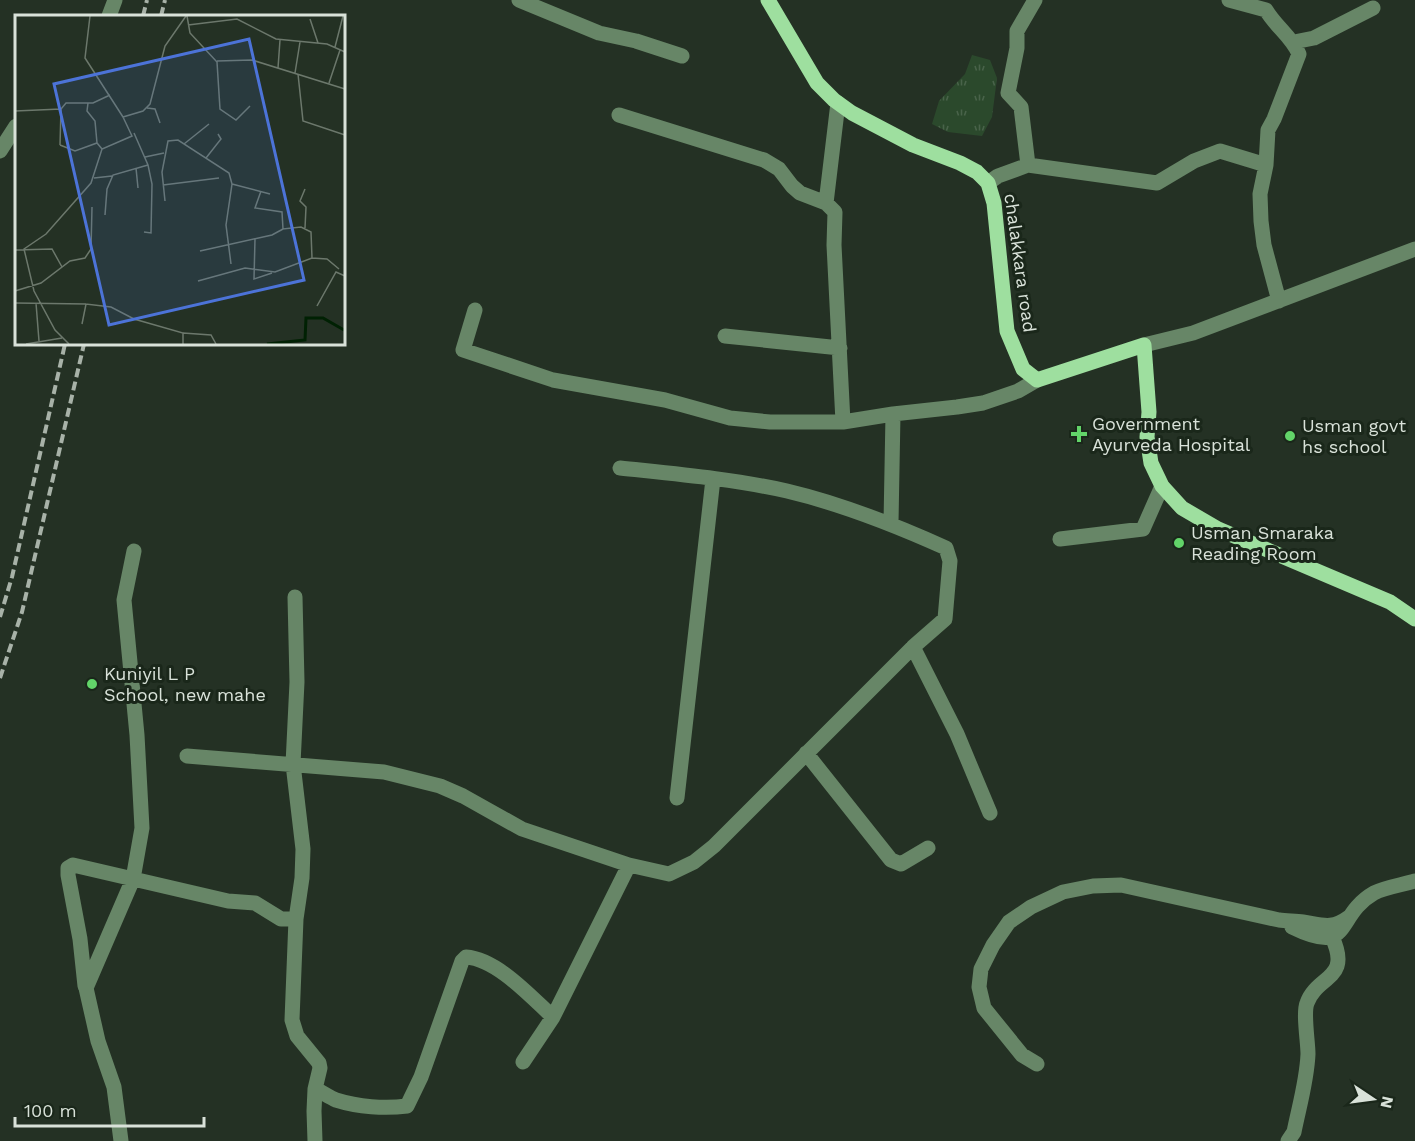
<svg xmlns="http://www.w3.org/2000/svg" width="1415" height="1141" viewBox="0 0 1415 1141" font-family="'Work Sans',sans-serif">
	<defs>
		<pattern id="grass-tufts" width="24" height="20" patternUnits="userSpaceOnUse" patternTransform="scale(1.5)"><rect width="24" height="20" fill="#2b492c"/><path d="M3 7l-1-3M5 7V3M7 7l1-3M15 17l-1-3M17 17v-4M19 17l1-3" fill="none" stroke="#49634a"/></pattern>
	</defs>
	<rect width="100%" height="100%" fill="#243124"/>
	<path fill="url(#grass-tufts)" d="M972 55 990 60 997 78 992 117 982 136 948 132 932 124 939 101 965 74Z"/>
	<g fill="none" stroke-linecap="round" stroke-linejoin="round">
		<path stroke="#678667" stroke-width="15" d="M519 0 599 33 636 41 682 56
			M1229 0 1266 10C1276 27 1292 37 1299 54L1274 119 1268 130 1266 165 1260 194 1261 221 1264 245 1279 301
			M109 16 115 0
			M1294 42 1314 38 1373 8
			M619 115 764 160 779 169 792 186 800 193 826 203 835 212 834 245 843 422
			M0 151 16 126
			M1028 165 1157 183 1194 161 1220 151 1266 165
			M988 183 998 176 1028 165 1021 107 1008 93 1017 48V31L1035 0
			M826 203 838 103
			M475 310 463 350 553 380 665 400 730 418 770 422H843L893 414 957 407 983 403 1018 391 1037 380
			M725 336 840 348
			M1144 345 1193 333 1415 249
			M891 523 893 414
			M1060 539 1143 529 1162 486
			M295 597 297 682 293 764 303 849 302 878 296 919 292 1020 297 1036 319 1063 320 1068 315 1089
			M913 647 957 734 990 813
			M806 753 891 860 901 864 928 848
			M187 756 384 772 440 786 463 796 522 829 629 865 669 874 694 862 714 846 913 647 945 619 950 561 946 548C895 525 842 504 787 491 733 479 676 474 620 468
			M677 798 713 479
			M1292 927C1353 957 1334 916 1374 893 1386 887 1402 885 1415 881
			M85 986 80 939 68 875V868L73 865 228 901 255 903 281 919H296
			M523 1062 553 1017 629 865
			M1037 1064 1022 1055 984 1008 979 987 981 969 993 945 1009 922 1031 907 1063 892 1093 886 1121 885 1279 920C1287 921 1296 921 1303 922 1323 925 1331 930 1349 917
			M121 1141 114 1087 98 1041 86 988 133 879 142 828 137 735 124 600 134 551
			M315 1141 314 1111 315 1089C322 1092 329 1097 336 1100 358 1107 385 1109 407 1106L421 1077 462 961 466 957C497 959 531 997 553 1017
			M1288 1141 1294 1132C1299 1107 1307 1080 1308 1054 1308 1042 1303 1013 1307 1003 1317 975 1352 980 1332 937"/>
		<path stroke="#9edf9f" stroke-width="15" d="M768 0 817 83 834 100 852 113 913 145 960 163 977 172 988 183 994 203 1007 331 1023 369 1037 380 1144 345 1149 412 1147 437 1151 463 1162 486 1182 508 1218 529 1390 602 1415 619"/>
		<path stroke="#a8b2a8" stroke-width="4" stroke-dasharray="9 4.5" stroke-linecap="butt" d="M143 16 147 0
			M161 16 165 0
			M0 617 12 577 65 344
			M0 678 22 612 84 344"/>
	</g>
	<g fill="#62d469" stroke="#1a271a" stroke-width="2">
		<path d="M1076 425h6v6h6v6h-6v6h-6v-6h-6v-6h6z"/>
		<circle cx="1290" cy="436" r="6"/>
		<circle cx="1179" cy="543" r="6"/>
		<circle cx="92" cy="684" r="6"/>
	</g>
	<g text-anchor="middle" stroke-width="6" stroke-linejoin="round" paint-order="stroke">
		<g font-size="18" fill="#d9e2d9" stroke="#1a271a">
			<text transform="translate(1020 263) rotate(82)" y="6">chalakkara road</text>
		</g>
		<g font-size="18" fill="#d9e2d9" stroke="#1a271a" text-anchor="start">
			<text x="1092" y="430">Government<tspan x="1092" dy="21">Ayurveda Hospital</tspan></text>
			<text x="1302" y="432">Usman govt<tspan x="1302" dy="21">hs school</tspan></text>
			<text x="1191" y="539">Usman Smaraka<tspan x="1191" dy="21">Reading Room</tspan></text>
			<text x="104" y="680">Kuniyil L P<tspan x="104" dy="21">School, new mahe</tspan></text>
		</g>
	</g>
	<g transform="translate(15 15)">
		<rect width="330" height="330" fill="#243124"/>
		<path fill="none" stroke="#002103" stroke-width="3" d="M252 329 290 325 291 303H308L329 315"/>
		<path fill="none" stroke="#6c786c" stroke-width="1.5" d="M75 1 70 43 108 102M172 1 175 18 202 47 205 94 221 105 235 91M295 4 303 28M173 10 222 4 261 24 312 29 330 37M320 32 328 1M202 46 237 45 330 74M263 53 265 25M280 58 285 27M283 59 288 106 330 120M314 68 325 35M73 88 72 96 80 106 82 128M132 93 140 94 145 108M0 96 46 94M119 118 133 150 137 169 136 218 129 217M169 129 194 109M45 130 46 94 51 88H78L95 80M45 130 60 136 82 128 87 134M130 142 149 138M191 143 206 124 203 119M121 153 123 173M79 163 97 161M217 169 255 179M148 170 204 163M246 176 240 193 267 197 268 214 286 212 296 217 297 243M150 186 147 157 153 126 163 125 214 158 217 169 211 210 216 249M90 200 92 174 98 160 133 150M290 213 291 192 285 186 290 174M240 224 239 264 257 258M0 235 37 234 47 252M185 236 257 220 268 214M183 266 230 253 260 257 297 243 312 244 324 254M0 276 26 268 55 246 70 243 76 234 77 192M0 288 71 289M21 288 24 326M302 291 321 257 330 261M67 309 71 289 96 292 119 304 168 318V329M168 318 196 320 201 329M11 329 47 323M54 329 40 315 19 276 9 234 31 219 76 168 87 134 117 121 108 102 128 96 135 89 150 31 171 1"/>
		<path fill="#4c73d8" fill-opacity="0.15" stroke="#4c73d8" stroke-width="3" d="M234 24 289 265 94 310 39 69Z"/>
		<rect width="330" height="330" fill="none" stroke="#d9e2d9" stroke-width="3"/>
	</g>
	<g transform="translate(1373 1099) rotate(103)" stroke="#1a271a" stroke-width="4.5" paint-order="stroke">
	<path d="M0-4.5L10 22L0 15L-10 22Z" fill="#d9e2d9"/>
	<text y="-9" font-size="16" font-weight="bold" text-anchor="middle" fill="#d9e2d9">N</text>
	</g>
	<path d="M15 1117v9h189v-9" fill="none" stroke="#d9e2d9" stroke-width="3"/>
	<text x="24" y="1117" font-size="18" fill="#d9e2d9" stroke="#1a271a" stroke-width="4.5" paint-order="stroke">100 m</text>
</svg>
